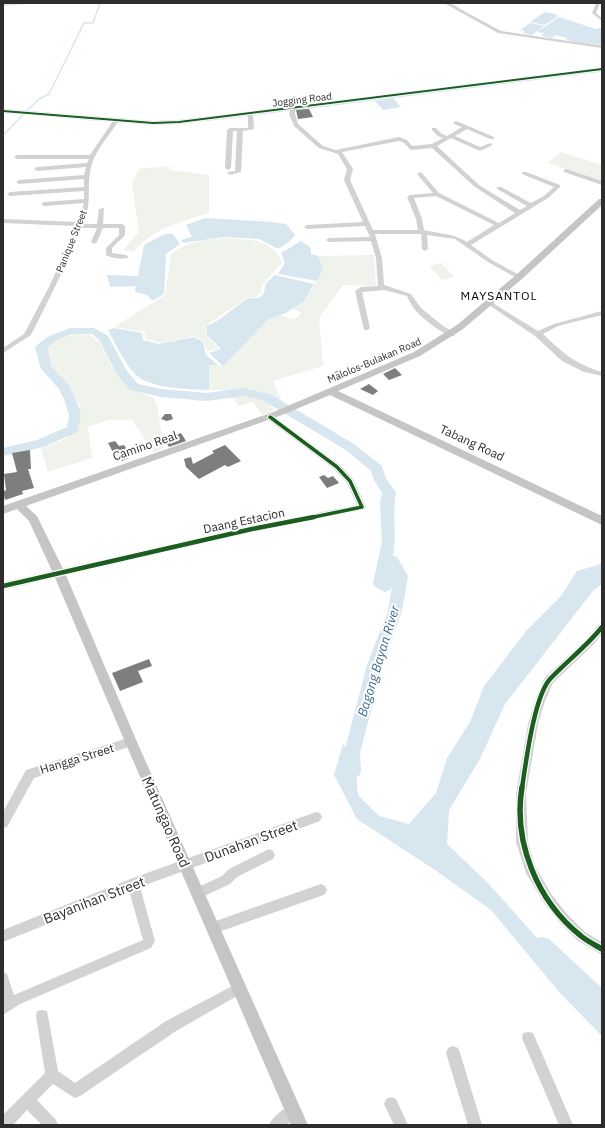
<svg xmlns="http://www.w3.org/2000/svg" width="605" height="1128" viewBox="0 0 605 1128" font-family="'IBM Plex Sans',sans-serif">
	<rect width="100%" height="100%" fill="#fff"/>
	<path fill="#eff3eb" d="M561 152 602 165V182L548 163Z
		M169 166V170L209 175V213C180 222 153 228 133 252L123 250 139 232 132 184 139 169Z
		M226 238C249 240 273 238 282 263L262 285 261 293 257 297H248L205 326 206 335 219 349 207 351 203 340 194 336 161 343 145 339V332L114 327 165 295 171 254C188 241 205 240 226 238Z
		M374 255 376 286 343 285 319 318 323 366 273 381 283 404C253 391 241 390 209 390V365L223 366 269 319 280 315 294 320 302 313 293 309C307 299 315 285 323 269L318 256Z
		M441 263 453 275 454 277 442 280 429 266Z
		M75 334 89 335 99 342 112 367 130 389 153 397 157 405 164 448 154 452 132 420H109L88 427 92 458 48 472 41 449C73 436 73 440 80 405L70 389 51 369 45 349 53 341Z
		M244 394 262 398 275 410 262 415 253 402 239 406 233 398H218L197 401 192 398Z"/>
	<path fill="#d8e6f0" d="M545 12 555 14 558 16 545 25 530 22Z
		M559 17 596 29 602 28V45L566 40 567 38 555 35 552 38 541 36 544 33 537 32Z
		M530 23 544 26 532 35 523 33 525 31 520 30Z
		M393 98 401 107 383 110 375 101Z
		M205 218C232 220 258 220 286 224L295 235 289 242 278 249 259 239 224 237 183 243 181 240 192 237 186 225Z
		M172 233 180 244 166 254 164 294 152 301 147 295 135 292 136 286 110 287 107 275 138 276 144 245 163 235Z
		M301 241 311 248V254L318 256 323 269 317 281 278 274 285 263 281 253Z
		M275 275 314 284 304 301 286 313 269 319 223 366 209 353 221 349 207 335 206 326 217 321 248 298H259L264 293 266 283Z
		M114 328 142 333 143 340 159 344 194 337 203 342 206 355 218 365H209V390C188 389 148 389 134 373 127 366 113 340 108 330Z
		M602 562V584L593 591 505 704 480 759 449 810 447 844 488 883 562 966 602 1007V1036L560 993 491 910 435 870 357 819 334 775 343 744 355 756 358 795 379 816 409 824 436 793 447 758 470 722 484 686 527 630 561 596 577 571 598 565Z"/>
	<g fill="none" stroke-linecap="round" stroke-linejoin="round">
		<path stroke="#d8e6f0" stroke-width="1.5" d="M449 3 458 8
			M3 5 29 3
			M570 41 602 46
			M293 110 602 71
			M26 112 39 99 49 94 84 23H93L100 3
			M259 114 282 111
			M49 116 107 121
			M208 120 250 115
			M3 135 23 115"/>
		<path fill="#d8e6f0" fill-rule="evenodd" d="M70 328H94L108 336 127 371 138 384 161 389 207 393 243 388 270 394 354 444 382 466 386 479 396 492C392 513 397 535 393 556L397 557 408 576 402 611 383 665 360 753 361 771 359 776 353 779 347 776 345 771 344 753 367 665 388 611 392 586 390 590 385 592 375 587 373 583 382 542 380 503 382 493 374 480 371 471 346 450 262 400 243 396 207 401 161 397 130 390 116 373 99 340 92 334H72L55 341 47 348 52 368 68 384 76 399 81 415 77 432 44 447 3 456V448L37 440 67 427 69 415 64 399 59 389 41 369 35 347 47 337Z
			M542 937 549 939 602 988V1011L595 1008 535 953 533 946 535 939Z"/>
	</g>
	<path fill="#7e7e7e" d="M309 109 313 117 298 119 296 110Z
		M395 368 402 375 389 380 383 374Z
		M341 369 348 375 339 379 333 373Z
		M369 384 378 391 373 395 360 389Z
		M165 414H171L173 419 167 421 161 419Z
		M181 433 186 441 169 447 164 440Z
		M115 441 119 446 124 445 130 454 128 455 129 458 122 461 118 455 115 456 108 443Z
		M225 445 241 461 228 467 225 465 199 479 186 467 184 459 191 457 193 464 214 453 212 451Z
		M30 450 31 469H28L34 488 22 491 23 494 5 500 3 492 6 490 4 474 17 472 12 453Z
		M324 475 328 478 333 476 339 483 327 488 319 477Z
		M149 659 152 666 138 671 143 682 120 691 112 673Z"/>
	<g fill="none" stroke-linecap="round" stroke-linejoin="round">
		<path fill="#d2d2d2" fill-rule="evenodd" d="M444 3H449L501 31 602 46V48L498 33Z
			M596 3H600L596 13 602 18V21L592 13Z
			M602 68V70L295 109V114L298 124 323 146 336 150 399 137 407 140 412 146 432 144 443 138 438 136 432 130V128H436L442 134 447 136 462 127 454 124V122L456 121 494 137V139H490L467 129 455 136 480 147 490 143 493 145 480 151 451 138 437 146 479 185 520 210 527 206 497 189V187H501L531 203 544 196 554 187 522 174V172H526L560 185V187L548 198 471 245 492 260 521 276V278H517L488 262 455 239 427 235 428 249 425 251 422 249 421 234H375L382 258 384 285 411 294 421 308 443 326 454 332V336C445 337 421 317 415 310 412 306 409 301 407 296L384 290 362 292 370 328 368 330H364L355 291 361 287 378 286 376 258 371 241 329 242 326 240 329 238 370 237 365 226 307 229 304 227 307 225 363 222 344 180 347 169 338 154 319 148 294 126 289 114 290 110 253 114 254 129 243 131 241 172 230 175 227 173 228 172 235 171 237 131H233L231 168 228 170 225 168 227 130 230 128H248V115L179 124 153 125 118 122C108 137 92 154 90 173 87 192 92 204 83 224H97L99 209 104 208 103 224H122L125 226V235L112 248V253L126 255 129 257C124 260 111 258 106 255V248L119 235V228H103L97 242 94 244 91 242 97 228H82L56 285 31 335 3 353V348L24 334 50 285 76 226 3 223V219L78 222 84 203 44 206 41 204 44 202 84 199V191L10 196 7 194 10 192 84 187V179L19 184 16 182 19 180 84 175 86 167 37 171 34 169 37 167 87 163 89 159H17L14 157 17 155H90L113 121 3 113V109L153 121 179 120ZM399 141 403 142 411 150 432 148 475 187 515 213 499 223 439 193 422 173 420 172 417 174 433 193 410 195 407 197 416 219 418 230H373L350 180 353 169 342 152ZM436 196 494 225 467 242C453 233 439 234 424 230L422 219 414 198Z
			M566 169 602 181V185L564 172 563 171Z
			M488 300 538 331 554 324 602 311V315L558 326 543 334C563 353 575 364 602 372V376L584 372 562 361 535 336 486 303 485 302Z
			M270 414 340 465 353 479 366 507 365 509 252 532 3 590V582L252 526 357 505 347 483 334 469 267 419 266 417 267 415Z
			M602 623V634L593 645 553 683 545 701 538 724 526 794 528 842 535 866 552 895 567 914 585 932 602 942V955L577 940 559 922 544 903 526 873 516 842V794L528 724 535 701 545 677 587 639 599 624Z
			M131 737 135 739 136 742 135 745 34 778 7 827 3 828V812L26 770Z
			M316 812 320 813 322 817 320 821 140 887 155 941 151 948 20 1004 3 1015V972L7 974 14 995 143 940 129 891 3 942V930L133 878Z
			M269 849 273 851 275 855 273 859 237 877 230 884 198 899 194 897 192 893 194 889 222 876 229 869Z
			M321 884 325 886 327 890 325 894 321 896 213 934 209 932 207 928 209 924 213 922Z
			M240 982 244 984 246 988 244 992 176 1031 80 1096 75 1098 53 1084 37 1100 56 1120 58 1125H42L27 1110 13 1125H3V1115L45 1073 36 1016 37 1011 42 1010 47 1011 48 1016 58 1071 75 1083 166 1021Z
			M528 1032 533 1033 573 1125H559L522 1038 523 1033Z
			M453 1046 458 1048 460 1053 482 1125H468L446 1053 448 1048Z
			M391 1097 396 1099 408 1125H394L384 1104 386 1099Z
			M293 1104 298 1106 300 1111C294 1126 283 1125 269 1125 273 1116 284 1108 293 1104Z"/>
		<path fill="#c5c5c5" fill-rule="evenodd" d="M599 199H602V205L522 279 463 329 420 356 338 391 602 516V525L330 395 282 415 26 506 37 516 65 573 137 742 308 1125H291L125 742 53 573 29 521 17 509 3 514V506L276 411 414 352 457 325 516 275Z"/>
		<g stroke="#fff" stroke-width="3.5">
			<path id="cycleway-far3" d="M3 111 153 123 179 122 602 69"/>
		</g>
		<g stroke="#fff" stroke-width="5.5">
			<path id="cycleway-far2" d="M270 417 337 467 350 481 362 507 309 518"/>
		</g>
		<g stroke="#fff" stroke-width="7">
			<path id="cycleway-far1" d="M3 586 252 529 314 517
				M522 788C526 762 534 697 550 679 567 661 587 646 602 627"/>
		</g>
		<g stroke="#fff" stroke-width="8">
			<path id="cycleway" d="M522 787C513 842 537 901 581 936 587 941 595 945 602 949"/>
		</g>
		<use href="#cycleway-far3" stroke="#1b5e20" stroke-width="2"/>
		<use href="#cycleway-far2" stroke="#1b5e20" stroke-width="3.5"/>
		<use href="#cycleway-far1" stroke="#1b5e20" stroke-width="4.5"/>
		<use href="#cycleway" stroke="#1b5e20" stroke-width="5.5"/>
	</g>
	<g text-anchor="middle" stroke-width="4" stroke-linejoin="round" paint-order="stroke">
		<g font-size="10" fill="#2d2d2d" stroke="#fff">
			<text transform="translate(302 99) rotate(-7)" y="4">Jogging Road</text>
			<text transform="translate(71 241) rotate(-68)" y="4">Panique Street</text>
			<text transform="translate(374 360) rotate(-23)" y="4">Malolos-Bulakan Road</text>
		</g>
		<g font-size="12" letter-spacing="1" fill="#000" stroke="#fff">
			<text x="499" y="300">MAYSANTOL</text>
		</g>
		<g font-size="12" fill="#2d2d2d" stroke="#fff">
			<text transform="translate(472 443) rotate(25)" y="4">Tabang Road</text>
			<text transform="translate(145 446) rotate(-19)" y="4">Camino Real</text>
			<text transform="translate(244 521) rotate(-12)" y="4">Daang Estacion</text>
			<text transform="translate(77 759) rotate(-17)" y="4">Hangga Street</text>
		</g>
		<g font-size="13" font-style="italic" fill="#3e6a8c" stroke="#fff">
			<text transform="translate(378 661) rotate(-73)" y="5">Bagong Bayan River</text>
		</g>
		<g font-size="14" fill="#2d2d2d" stroke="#fff">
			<text transform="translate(166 822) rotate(66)" y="5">Matungao Road</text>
			<text transform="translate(251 841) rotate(-20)" y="5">Dunahan Street</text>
			<text transform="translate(94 900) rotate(-21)" y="5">Bayanihan Street</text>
		</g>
	</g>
	<rect width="605" height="1128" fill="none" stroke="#2d2d2d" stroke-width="8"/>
</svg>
